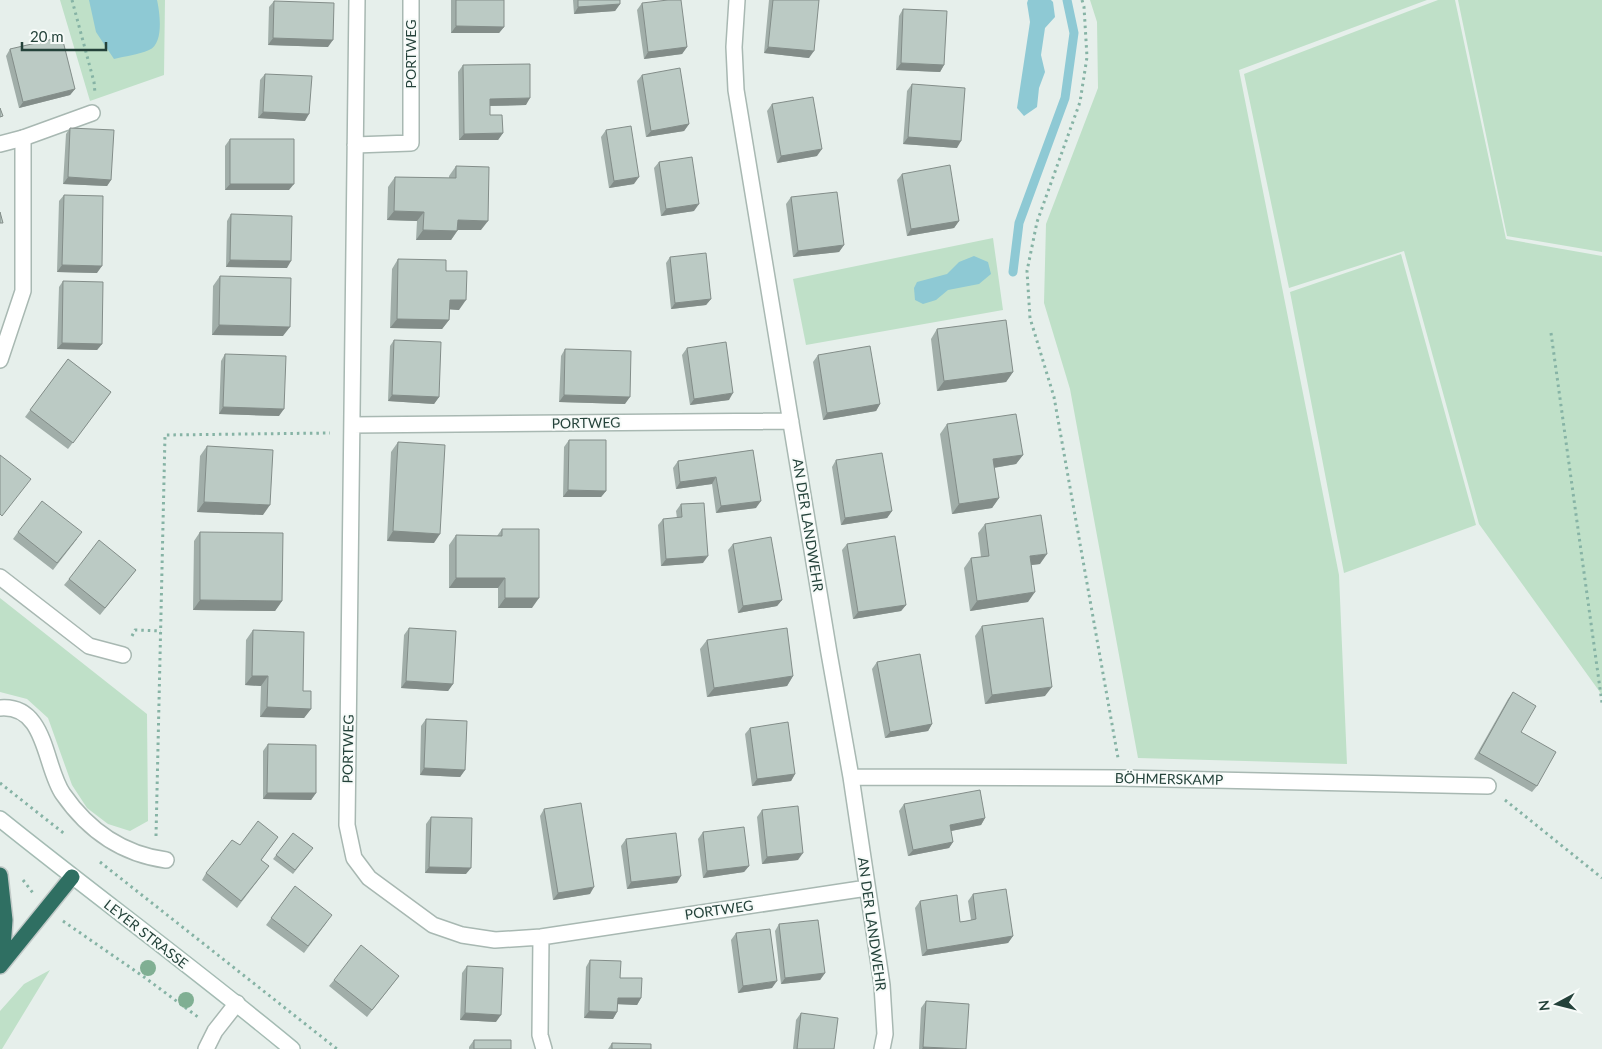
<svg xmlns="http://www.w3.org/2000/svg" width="1602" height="1049" viewBox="0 0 1602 1049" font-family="Lato,sans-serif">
	<rect width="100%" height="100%" fill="#e6efeb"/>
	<path fill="#bfe0c8" d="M60 0H165L164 75 90 101Z
		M1090 0H1427L1239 70 1339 575 1347 764 1138 758 1070 389 1044 303 1046 224 1098 88 1097 22Z
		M1438 0H1455L1506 239 1602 256V695L1479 524 1404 251 1289 288 1244 74Z
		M1458 0H1602V252L1507 236Z
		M993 238 1003 310 806 345 793 279Z
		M1401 254 1476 525 1344 573 1290 292Z
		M0 598 147 714 148 821 130 831 108 824 87 808 72 785 48 718 27 699 0 692Z
		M50 970 2 1049H0V1011L24 984Z"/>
	<path fill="#8ec9d4" d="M89 0H157C160 13 164 44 149 50 138 55 125 56 114 59L96 32Z
		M1028 0H1051L1053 2 1055 17 1045 28 1041 55 1045 72 1039 88 1037 107 1024 116 1017 108 1030 22 1027 3Z
		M974 256 988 262 991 274 979 284 948 290 936 300 923 304 915 300 914 288 917 282 947 274 959 262Z"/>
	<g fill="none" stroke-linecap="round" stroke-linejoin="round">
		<path stroke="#8ec9d4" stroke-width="9" d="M1013 272 1019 223 1065 98 1074 33 1067 0"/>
		<g stroke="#a8b8b2" stroke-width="18">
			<path id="lane" d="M23 138 92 113
				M0 708C47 704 44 767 63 794 88 830 122 854 166 860"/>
		</g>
		<g stroke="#a8b8b2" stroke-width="18">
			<path id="street" d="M357 0 347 825 354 858 369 878 433 925 462 935 495 940 541 937 867 888
				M737 0 734 47 736 90 829 653 851 777 882 985 885 1034 882 1049
				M0 144 23 138V291L0 360
				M355 145 411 143V0
				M352 425 791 421
				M0 577 89 646 123 655
				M851 777 1121 778 1488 786
				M541 937 540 1035 544 1049
				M206 1049 215 1031 237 1003"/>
		</g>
		<g stroke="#a4bbb3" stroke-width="18">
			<path id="secondary" d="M0 819C97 897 197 970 292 1049"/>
		</g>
		<g stroke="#c2cac8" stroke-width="18">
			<path id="highway" d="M0 875 5 920 2 963
				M0 966 72 877"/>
		</g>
		<path stroke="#86b3a5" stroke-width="3" stroke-dasharray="2.5 4" stroke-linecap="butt" d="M72 0 94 82 95 93
			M1082 0 1084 7 1087 57 1080 102 1037 222 1027 271 1030 318 1054 397 1118 758
			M1551 333 1602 703
			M132 636 135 630 161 631
			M0 783 66 835
			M1505 800 1602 878
			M156 836 165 435 330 433
			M100 862 337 1049
			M23 880 33 893
			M63 921 144 977 198 1017"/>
		<use href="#lane" stroke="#fff" stroke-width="15"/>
		<use href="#street" stroke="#fff" stroke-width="15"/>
		<use href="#secondary" stroke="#fff" stroke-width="15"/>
		<use href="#highway" stroke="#2f6f62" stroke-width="15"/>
	</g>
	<g fill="#80af93">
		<circle cx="148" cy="968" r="8"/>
		<circle cx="186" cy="1000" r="8"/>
	</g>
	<path fill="#a1aea9" d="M451 0H504V27L499 33H451Z
		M573 0H620V4L615 11 574 14Z
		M769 0H819L809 58 764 53Z
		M274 1 328 47 268 45 269 7Z
		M642 3 687 47 682 54 644 59 637 10Z
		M903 9 944 65 940 72 896 70 899 16Z
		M10 49 75 89 70 95 19 108 6 56Z
		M463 65 526 105 490 106V115L503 133 498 140H459L458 72Z
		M265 74 305 121 258 118 260 80Z
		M642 75 689 124 684 131 646 137 637 81Z
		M912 84 957 148 903 144 907 91Z
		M772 104 817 156 777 163 767 111Z
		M70 128 111 180 107 186 63 184 66 134Z
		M606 130 634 184 609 188 601 137Z
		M230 139 289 190H225V146Z
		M659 162 694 211 661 216 654 168Z
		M456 166 481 230H458L451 240H416L417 221 387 220 388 187 395 177 449 178V176Z
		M902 174 959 221 954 228 907 236 897 180Z
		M64 195 97 273 57 272 59 201Z
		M791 197 844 245 839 252 793 257 786 204Z
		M231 214 287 268 226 267 227 221Z
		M670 257 711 299 706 305 671 309 666 263Z
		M398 259 446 271 459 310 450 309 449 320 442 329 390 328 392 269Z
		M220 276 283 336 212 335 213 286Z
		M63 281 102 344 97 350 57 349 59 287Z
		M937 329 1013 372 1006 382 937 391 931 339Z
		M394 340 439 397 434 404 388 401 390 346Z
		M687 348 729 400 690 405 682 355Z
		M565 349 625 404 559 402 561 356Z
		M225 354 279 416 219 414 221 361Z
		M818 355 880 404 876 411 823 420 813 362Z
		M68 359 111 392 68 449 25 417Z
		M947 424 1023 455 1016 464 994 468 999 498 992 508 952 514 940 434Z
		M569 440 606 491 601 497H563L564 447Z
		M398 442 434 543 387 541 391 452Z
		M207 446 263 515 197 512 200 456Z
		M753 450 756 508 716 513 712 484 676 489 673 468 678 461Z
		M836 460 892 511 887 518 841 525 832 467Z
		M681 504 703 563 661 566 658 525 663 519 677 518 676 511Z
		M985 524 1040 564 1031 565 1028 602 970 611 964 568 971 558 981 557 978 533Z
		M502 529 532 608H498V588H449V545L456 535 497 536Z
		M18 532 77 539 53 570 13 539Z
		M200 532 282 601 275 611 193 610 194 541Z
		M733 544 782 600 777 606 738 613 728 550Z
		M847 544 906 605 901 611 853 619 842 550Z
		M136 570 100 615 64 585 69 579Z
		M982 626 1045 696 985 704 975 636Z
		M409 628 453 684 448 691 401 688 404 635Z
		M253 630 303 691 311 709 304 718 260 717 261 686 245 685 246 640Z
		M707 640 793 676 787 686 707 697 700 649Z
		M877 662 932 724 928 731 885 738 872 669Z
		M1513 692 1521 732 1537 786 1532 792 1474 759 1508 699Z
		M426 719 465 770 460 777 420 775 421 726Z
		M750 728 795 774 791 781 752 786 745 734Z
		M268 744 316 793 311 800 263 799V751Z
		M904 804 985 818 981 825 951 831 953 842 949 848 908 856 899 811Z
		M544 809 590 894 553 900 540 816Z
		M762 810 798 860 762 864 757 817Z
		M431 817 466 874 425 873 426 824Z
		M703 832 749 866 744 872 703 878 698 839Z
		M293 833 313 848 293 874 273 859Z
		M278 837 261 860 269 866 237 908 202 880 206 873 240 845Z
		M626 839 677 883 627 889 621 846Z
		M295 886 327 922 304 953 266 925Z
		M973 894 1013 936 1008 943 922 956 915 908 920 901 960 922 971 920 968 901Z
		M779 924 825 973 820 980 781 984 775 931Z
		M736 933 772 988 738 993 731 940Z
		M590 960 620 978 641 998 637 1005 618 1004 617 1012 613 1019 584 1018 586 967Z
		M467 966 496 1022 460 1020 462 973Z
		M399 976 367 1017 329 986 334 980Z
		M926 1001 966 1049H919L921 1008Z
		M801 1013 834 1049H793L796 1020Z
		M474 1040 511 1049H469V1047Z
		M612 1043 651 1049H608Z"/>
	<path fill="#838d89" d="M620 4 615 11 574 14 578 7Z
		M456 26 504 27 499 33H451Z
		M273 38 333 40 328 47 268 45Z
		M687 47 682 54 644 59 648 52Z
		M768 47 814 51 809 58 764 53Z
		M901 63 944 65 940 72 896 70Z
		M75 89 70 95 19 108 23 102Z
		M530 98 526 105 486 106 490 99Z
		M263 112 309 114 305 121 258 118Z
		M689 124 684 131 646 137 651 131Z
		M503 133 498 140H459L464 134Z
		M908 137 961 141 957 148 903 144Z
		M822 149 817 156 777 163 781 156Z
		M68 177 111 180 107 186 63 184Z
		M639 177 634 184 609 188 614 181Z
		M230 184H294L289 190H225Z
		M699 204 694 211 661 216 666 209Z
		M394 211 424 212 417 221 387 220Z
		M458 220 488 221 481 230H451Z
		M959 221 954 228 907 236 911 229Z
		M423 230 457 231 451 240H416Z
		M844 245 839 252 793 257 798 251Z
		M230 260 291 261 287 268 226 267Z
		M62 265 102 266 97 273 57 272Z
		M711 299 706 305 671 309 675 303Z
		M450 300H466L459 310 443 309Z
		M397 319 449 320 442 329 390 328Z
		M219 325 290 327 283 336 212 335Z
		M62 343 102 344 97 350 57 349Z
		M1013 372 1006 382 937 391 944 381Z
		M733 393 729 400 690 405 694 399Z
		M392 395 439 397 434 404 388 401Z
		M564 395 630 397 625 404 559 402Z
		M880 404 876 411 823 420 827 413Z
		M223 407 284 409 279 416 219 414Z
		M1023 455 1016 464 986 469 993 459Z
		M716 477 712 484 676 489 680 482Z
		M568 490 606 491 601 497H563Z
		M999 498 992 508 952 514 959 504Z
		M761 501 756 508 716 513 721 506Z
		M204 502 270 505 263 515 197 512Z
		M892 511 887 518 841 525 845 518Z
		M393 531 440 534 434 543 387 541Z
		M1047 554 1040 564 1023 566 1030 556Z
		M708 556 703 563 661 566 666 559Z
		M456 578H505L498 588H449Z
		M1035 592 1028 602 970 611 977 601Z
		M505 598H539L532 608H498Z
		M200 600 282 601 275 611 193 610Z
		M782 600 777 606 738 613 743 606Z
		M906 605 901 611 853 619 858 612Z
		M252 676H268L261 686 245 685Z
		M793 676 787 686 707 697 714 688Z
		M406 681 453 684 448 691 401 688Z
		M1052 687 1045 696 985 704 992 695Z
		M267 707 311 709 304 718 260 717Z
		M932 724 928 731 885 738 890 732Z
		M424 768 465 770 460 777 420 775Z
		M795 774 791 781 752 786 757 779Z
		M267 793H316L311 800 263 799Z
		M985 818 981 825 946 832 950 825Z
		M953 842 949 848 908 856 913 850Z
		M803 853 798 860 762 864 767 857Z
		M749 866 744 872 703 878 707 871Z
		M429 867 471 868 466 874 425 873Z
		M681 876 677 883 627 889 631 882Z
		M594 887 590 894 553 900 558 893Z
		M1013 936 1008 943 922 956 927 950Z
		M825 973 820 980 781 984 785 978Z
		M777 981 772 988 738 993 743 986Z
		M618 998H641L637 1005 613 1004Z
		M589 1011 617 1012 613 1019 584 1018Z
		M465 1013 501 1015 496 1022 460 1020Z
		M923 1047 961 1049H922Z"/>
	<path fill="#bbcac4" stroke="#838d89" d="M456 0H504V27L456 26Z
		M578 0H620V4L578 7Z
		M668 0H681L687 47 648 52 642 3Z
		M773 0H819L814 51 768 47Z
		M274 1 334 3 333 40 273 38Z
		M903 9 947 11 944 65 901 63Z
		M62 37 75 89 23 102 10 49Z
		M530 64V98L490 99V115H502L503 133 464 134 463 65Z
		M680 68 689 124 651 131 642 75Z
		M265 74 312 76 309 114 263 112Z
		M912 84 965 88 961 141 908 137Z
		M813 97 822 149 781 156 772 104Z
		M0 108 3 116 0 117Z
		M631 126 639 177 614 181 606 130Z
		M70 128 114 130 111 180 68 177Z
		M230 139H294V184H230Z
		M692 157 699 204 666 209 659 162Z
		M950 165 959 221 911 229 902 174Z
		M456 166 489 167 488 221 458 220 457 231 423 230 424 212 394 211 395 177 456 178Z
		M837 192 844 245 798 251 791 197Z
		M64 195 103 196 102 266 62 265Z
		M0 212 3 223H0Z
		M231 214 292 216 291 261 230 260Z
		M706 253 711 299 675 303 670 257Z
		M398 259 446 260V271H467L466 300H450L449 320 397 319Z
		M220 276 291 278 290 327 219 325Z
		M63 281 103 282 102 344 62 343Z
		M1006 320 1013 372 944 381 937 329Z
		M394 340 441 342 439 397 392 395Z
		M726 342 733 393 694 399 687 348Z
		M870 346 880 404 827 413 818 355Z
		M565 349 631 351 630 397 564 395Z
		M225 354 286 356 284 409 223 407Z
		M68 359 111 392 73 443 30 410Z
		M1016 414 1023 455 993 459 999 498 959 504 947 424Z
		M569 440H606V491L568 490Z
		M398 442 445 445 440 534 393 531Z
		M207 446 273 450 270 505 204 502Z
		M753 450 761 501 721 506 716 477 680 482 678 461Z
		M882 453 892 511 845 518 836 460Z
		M0 455 31 479 2 516 0 514Z
		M42 501 82 532 57 563 18 532Z
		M704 503 708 556 666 559 663 519 682 517 681 504Z
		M1041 515 1047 554 1030 556 1035 592 977 601 971 558 989 556 985 524Z
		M502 529H539V598H505V578H456V535L502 536Z
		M200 532 283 533 282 601 200 600Z
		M895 536 906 605 858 612 847 544Z
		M771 537 782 600 743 606 733 544Z
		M99 540 136 570 105 608 69 579Z
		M1043 618 1052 687 992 695 982 626Z
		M409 628 456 631 453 684 406 681Z
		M787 628 793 676 714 688 707 640Z
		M253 630 304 632 303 691H311V709L267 707 268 676H252Z
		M920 654 932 724 890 732 877 662Z
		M1513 692 1536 706 1521 732 1556 752 1537 786 1479 753Z
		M426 719 467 721 465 770 424 768Z
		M788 722 795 774 757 779 750 728Z
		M268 744 316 745V793H267Z
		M980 790 985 818 950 825 953 842 913 850 904 804Z
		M581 803 594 887 558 893 544 809Z
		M798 806 803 853 767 857 762 810Z
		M431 817 472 818 471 868 429 867Z
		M258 821 278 837 261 860 269 866 241 901 206 873 232 840 240 845Z
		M744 827 749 866 707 871 703 832Z
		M293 833 313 848 295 870 276 855Z
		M676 833 681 876 631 882 626 839Z
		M295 886 332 915 308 946 271 918Z
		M1006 889 1013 936 927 950 920 901 957 895 960 922 967 921 976 919 973 894Z
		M818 920 825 973 785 978 779 924Z
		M770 929 777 981 743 986 736 933Z
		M361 945 399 976 372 1010 334 980Z
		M590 960 621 961 620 978H642L641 998H618L617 1012 589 1011Z
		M467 966 503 968 501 1015 465 1013Z
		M926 1001 969 1004 966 1049 923 1047Z
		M801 1013 838 1018 834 1049H797Z
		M474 1040H511V1049H474Z
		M612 1043 651 1044V1049H612Z"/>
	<g text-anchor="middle" stroke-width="4" stroke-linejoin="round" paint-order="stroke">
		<g font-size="14" fill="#24423a" stroke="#f7fbf9">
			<text transform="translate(411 54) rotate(-90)" y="5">PORTWEG</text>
			<text transform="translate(586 423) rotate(-1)" y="5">PORTWEG</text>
			<text transform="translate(808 525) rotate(81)" y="5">AN DER LANDWEHR</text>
			<text transform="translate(348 749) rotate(-89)" y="5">PORTWEG</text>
			<text transform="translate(1169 779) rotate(1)" y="5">BÖHMERSKAMP</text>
			<text transform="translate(719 910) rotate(-8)" y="5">PORTWEG</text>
			<text transform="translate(872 924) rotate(82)" y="5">AN DER LANDWEHR</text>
			<text transform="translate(146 934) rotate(38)" y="5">LEYER STRASSE</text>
		</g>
	</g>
	<g transform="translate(1557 1004) rotate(263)" stroke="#f7fbf9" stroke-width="4" paint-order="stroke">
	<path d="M0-4L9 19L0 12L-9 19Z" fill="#24423a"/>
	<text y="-8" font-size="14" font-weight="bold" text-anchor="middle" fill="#24423a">N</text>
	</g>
	<path d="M22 42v8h84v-8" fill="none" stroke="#24423a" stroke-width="2.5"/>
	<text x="30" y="42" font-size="15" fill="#24423a" stroke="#f7fbf9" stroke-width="4" paint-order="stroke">20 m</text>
</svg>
